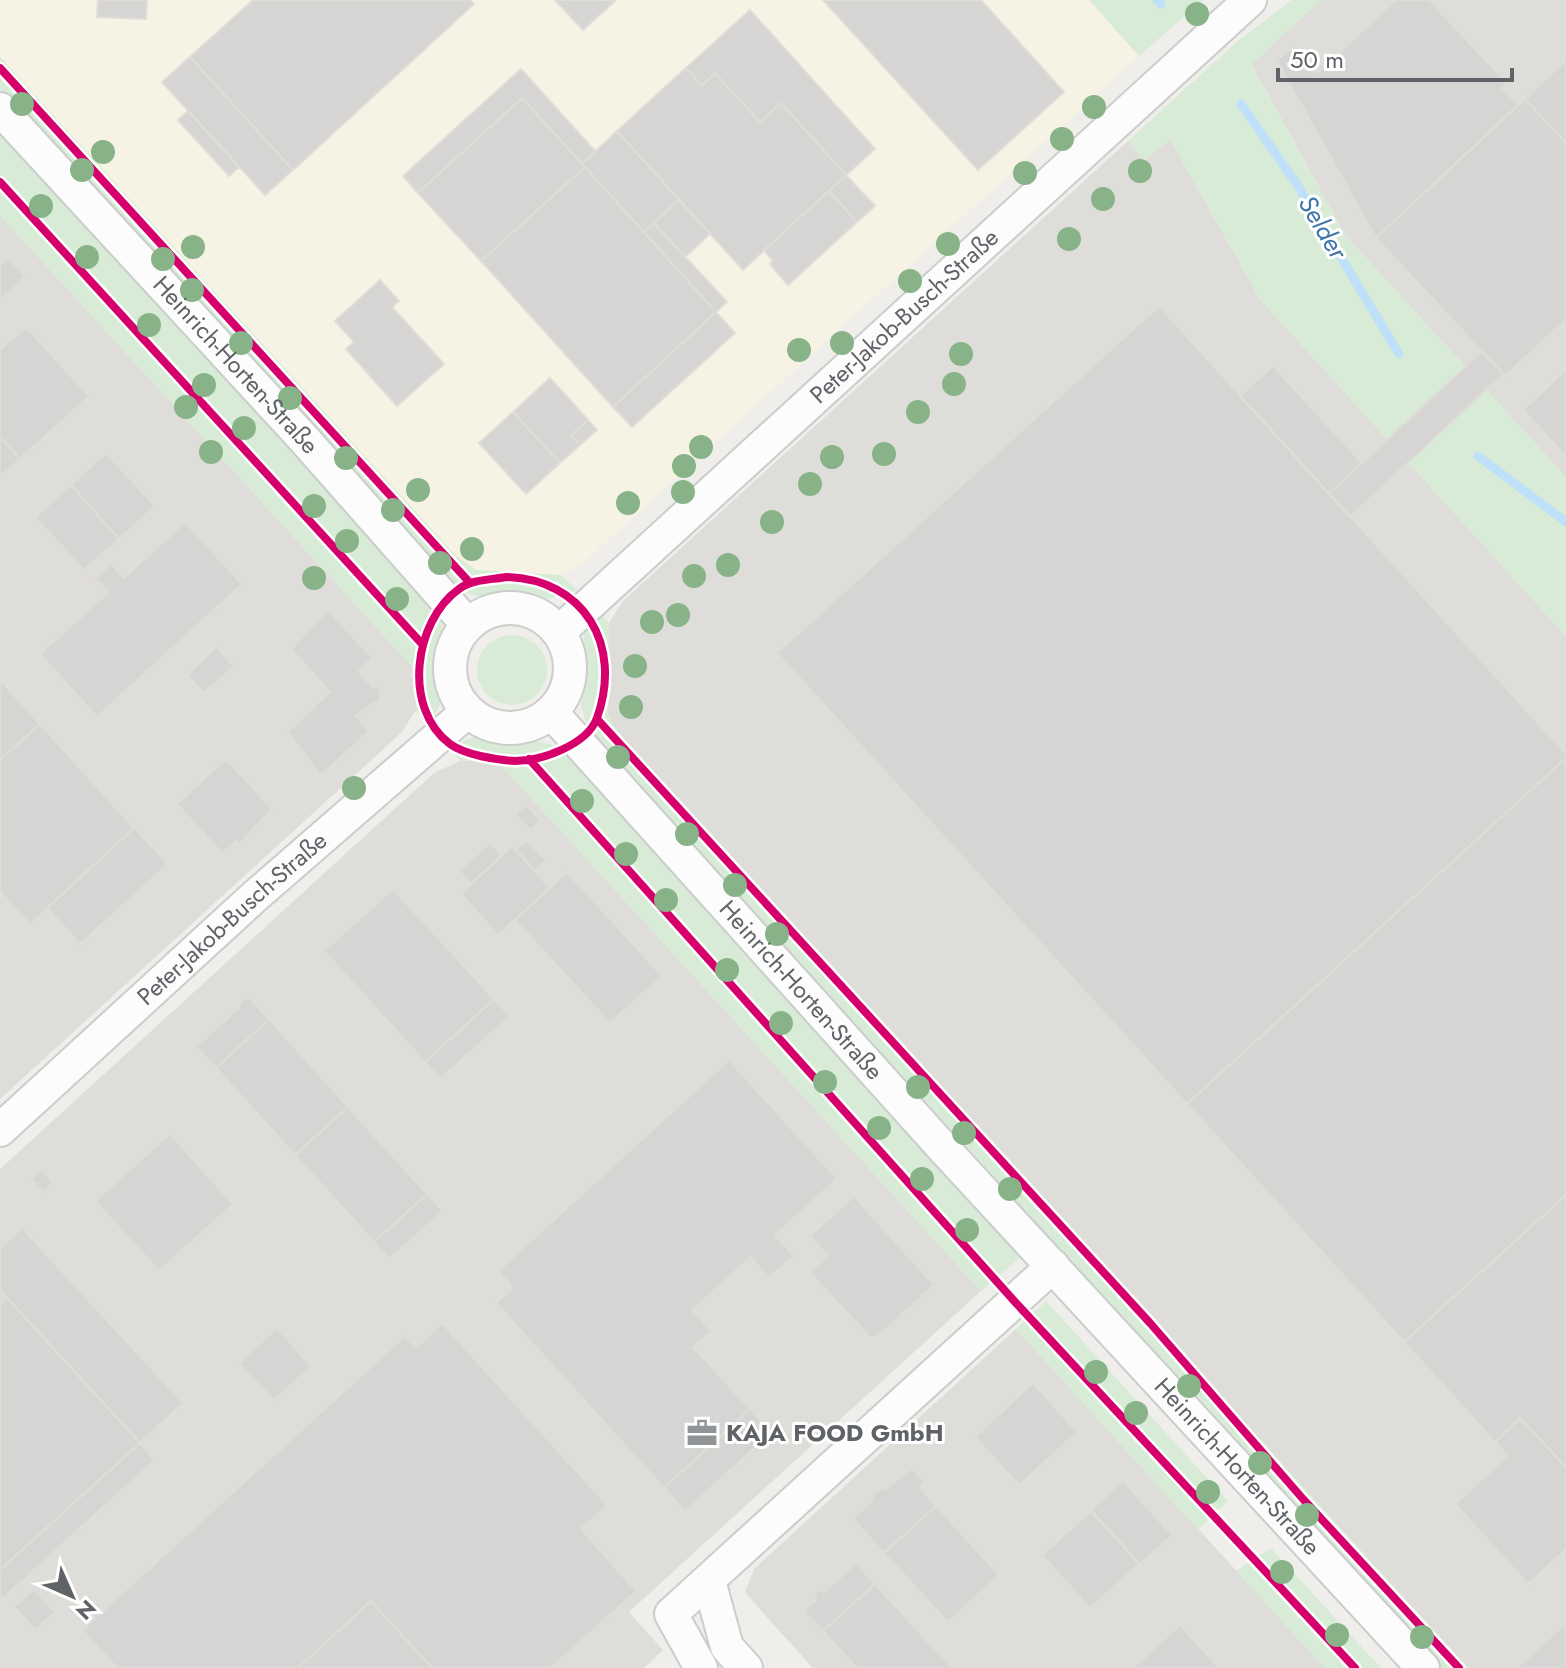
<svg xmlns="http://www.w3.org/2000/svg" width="1566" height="1668" viewBox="0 0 1566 1668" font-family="Jost,sans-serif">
	<rect width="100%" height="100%" fill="#efeeea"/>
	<path fill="#f7f3e4" d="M0 0H1089L1139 56 583 563 561 575 534 576 476 570 455 555 0 57Z"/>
	<path fill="#dfddda" d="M1321 0H1566V477L1346 236 1251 64Z
		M1170 139 1260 299 1566 636V1668H1468L620 737 608 715 607 640 609 623 623 601 1128 141 1144 161Z
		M0 215 418 673 416 710 401 733 0 1099Z
		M481 760 501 765 981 1291 629 1612 663 1650 644 1668H0V1169L434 773 460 761Z
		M1016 1329 1325 1668H813L773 1624 745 1592 754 1569Z"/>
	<path fill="#d8ebd6" d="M1089 0H1203L1139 56Z
		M1292 0H1321L1251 65 1346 236 1566 477V636L1260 299 1170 139 1144 161 1128 141 1238 41Z
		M0 57 455 555 476 570 561 575 577 590C553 602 495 605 470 594 458 590 449 578 440 570L0 89Z
		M5 134 421 588 444 628 442 701 429 725 416 710 418 673 0 215V135Z
		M597 611 609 623 608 715 620 737 1468 1668H1441L590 733 581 707 584 634Z
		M477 670a35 35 0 1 1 70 0a35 35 0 1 1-70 0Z
		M479 735C511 742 542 737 570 752L1024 1254 981 1291 501 765 481 760 460 761 448 747Z
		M1046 1301 1228 1501 1198 1530 1016 1329Z
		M1271 1548 1381 1668H1325L1236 1571Z"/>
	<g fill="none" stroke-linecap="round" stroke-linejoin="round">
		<path stroke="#bfe0f9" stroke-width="9" d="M1157 0 1161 4
			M1241 104 1298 186 1399 354
			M1478 456 1566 522"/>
	</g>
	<path fill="#d6d5d3" stroke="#deddd9" stroke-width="2" d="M98 0H147L146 19 97 17Z
		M253 0H470L474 4 293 170 190 57Z
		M555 0H616L583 30Z
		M823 0H981L1064 92 978 170Z
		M1396 0H1429L1507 83 1502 88 1518 105 1376 238 1277 61 1293 47 1317 73Z
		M750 10 875 149 846 175 781 103 760 122 715 73 702 86 686 68Z
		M190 57 293 170 265 195 162 82Z
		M1566 60V143L1525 99Z
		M686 68 702 86 715 73 760 122 781 103 846 175 743 270 617 131Z
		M521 69 595 151 582 164 522 98 418 193 403 176Z
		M522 98 585 167 481 261 418 193Z
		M1525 99 1566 143V319L1505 376 1376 238Z
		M188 111 239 167 229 176 178 120Z
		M617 131 679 200 644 232 582 164Z
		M585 167 716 312 613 407 481 261Z
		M846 175 875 206 857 222 829 191Z
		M829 191 857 222 788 285 770 264 773 261 764 250Z
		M679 200 710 234 685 257 654 223Z
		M654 223 727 302 716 312 644 232Z
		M8 258 25 277 0 300V265Z
		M380 280 399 301 392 307 444 364 397 406 346 349 354 342 335 321Z
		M1159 306 1566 754V758L1187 1104 777 653Z
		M716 312 735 333 632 427 613 407Z
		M26 327 89 396 20 459 0 437V350Z
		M1482 351 1503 374 1350 517 1329 494Z
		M1273 366 1362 463 1329 494 1240 396Z
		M1566 370V456L1523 410Z
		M550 378 588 420 571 435 580 445 560 463 513 412Z
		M513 412 560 463 526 494 479 443Z
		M588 420 597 430 580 445 571 435Z
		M0 437 20 459 0 477Z
		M106 453 155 506 119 539 71 485Z
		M71 485 119 539 84 570 35 517Z
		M185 522 242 584 97 717 40 654 109 592 96 579 111 564 124 578Z
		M328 610 372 658 359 671 372 687H380L379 703H372L356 716 369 731 321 775 288 732 330 692 291 649Z
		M216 647 234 666 204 693 187 675Z
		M0 680 40 724 0 760Z
		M40 724 134 828 30 924 0 892V760Z
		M1566 758V1195L1404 1342 1187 1104Z
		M226 759 272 809 239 844 236 841 222 853 177 804Z
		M526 805 540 820 531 830 516 815Z
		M134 828 168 864 80 944 47 908Z
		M527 840 546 861 535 870 516 850Z
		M490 843 502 855 471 884 459 871Z
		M512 846 550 888 498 935 461 894Z
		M567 872 662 976 610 1023 515 920Z
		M393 889 494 999 425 1062 324 951Z
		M249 998 269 1019 216 1068 196 1047 239 1008 241 1000Z
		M494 999 510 1016 440 1079 425 1062Z
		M269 1019 348 1107 295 1155 216 1068Z
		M729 1060 837 1179 775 1235 794 1256 769 1278 751 1257 692 1310 711 1331 693 1347 750 1409 664 1488 496 1303 513 1288 498 1271Z
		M348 1107 427 1194 374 1242 295 1155Z
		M170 1134 233 1204 159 1271 95 1201Z
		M41 1169 53 1183 43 1192 31 1179Z
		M427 1194 443 1211 389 1259 374 1242Z
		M1566 1195V1467L1520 1418 1495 1442 1404 1342Z
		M854 1196 934 1285 877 1337H870L810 1273 828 1256 810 1236Z
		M22 1228 183 1403 140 1443 0 1290V1248Z
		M7 1298 140 1443 0 1570V1304Z
		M442 1323 607 1505 581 1529 636 1591 551 1668H432L371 1601 298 1668H117L82 1630 405 1336 416 1348Z
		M277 1328 311 1366 274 1401 239 1363Z
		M1033 1383 1077 1432 1019 1485 975 1437Z
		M750 1409 771 1433 685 1511 664 1488Z
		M1520 1418 1566 1467V1549L1528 1584 1455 1504 1508 1456 1495 1442Z
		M140 1443 155 1460 3 1598 0 1594V1570Z
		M912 1468 925 1483 920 1488 936 1506 884 1553 853 1519 871 1502 875 1491 887 1488Z
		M1123 1481 1172 1535 1140 1564 1091 1510Z
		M936 1506 999 1575 948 1622 884 1553Z
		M1091 1511 1139 1564 1090 1608 1042 1555Z
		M856 1563 875 1584 823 1631 804 1611 816 1600 813 1596 820 1590 824 1592Z
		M875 1584 952 1668H857L823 1631Z
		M34 1589 55 1612 35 1630 14 1607Z
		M371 1601 432 1668H298Z
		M1566 1623V1668H1517Z
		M1180 1625 1219 1668H1133Z"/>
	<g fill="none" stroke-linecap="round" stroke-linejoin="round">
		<g stroke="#cbcccc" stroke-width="36">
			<g id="minor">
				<path id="s1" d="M0 109 303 438 468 625"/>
				<circle cx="510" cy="668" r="60"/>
				<path id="s2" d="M559 632 1250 0"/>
				<path id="s3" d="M551 712 943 1148 1423 1668"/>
				<path id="s4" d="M0 1130 253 898 468 711"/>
				<path d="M709 1581 727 1647 746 1668"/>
				<path d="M701 1668 671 1614 1053 1266"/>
			</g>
		</g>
		<use href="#minor" stroke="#fdfcfc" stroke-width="32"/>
		<g stroke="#fff" stroke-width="13">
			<path id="cycleway" d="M0 68 470 583
				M0 182 423 645
				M506 577C584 579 623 645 597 718 587 745 541 761 515 761 497 760 465 755 450 744 402 708 414 621 459 589 472 579 491 580 506 577Z
				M597 719 1150 1323 1303 1499 1459 1668
				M529 759 1016 1303 1355 1668"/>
		</g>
		<use href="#cycleway" stroke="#d6006c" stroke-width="8"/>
	</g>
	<g fill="#88b388">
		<circle cx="1197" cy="14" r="12"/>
		<circle cx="22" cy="104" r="12"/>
		<circle cx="1094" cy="107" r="12"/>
		<circle cx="1062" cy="139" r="12"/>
		<circle cx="103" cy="152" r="12"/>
		<circle cx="82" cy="170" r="12"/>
		<circle cx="1140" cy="171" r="12"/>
		<circle cx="1025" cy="173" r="12"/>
		<circle cx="1103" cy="199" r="12"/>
		<circle cx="41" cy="206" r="12"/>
		<circle cx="1069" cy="239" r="12"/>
		<circle cx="948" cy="244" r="12"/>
		<circle cx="193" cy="247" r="12"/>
		<circle cx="87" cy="257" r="12"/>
		<circle cx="163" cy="259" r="12"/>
		<circle cx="910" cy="281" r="12"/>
		<circle cx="192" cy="290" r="12"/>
		<circle cx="149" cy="325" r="12"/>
		<circle cx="241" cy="343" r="12"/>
		<circle cx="842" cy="343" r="12"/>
		<circle cx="799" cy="350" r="12"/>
		<circle cx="961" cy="354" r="12"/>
		<circle cx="954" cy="384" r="12"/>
		<circle cx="204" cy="385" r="12"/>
		<circle cx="290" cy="398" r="12"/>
		<circle cx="186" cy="407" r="12"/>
		<circle cx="918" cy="412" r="12"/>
		<circle cx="244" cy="428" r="12"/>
		<circle cx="701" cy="447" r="12"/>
		<circle cx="211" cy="452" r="12"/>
		<circle cx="884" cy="454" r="12"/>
		<circle cx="832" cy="457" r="12"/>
		<circle cx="346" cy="458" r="12"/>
		<circle cx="684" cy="466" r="12"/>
		<circle cx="810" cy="484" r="12"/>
		<circle cx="418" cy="490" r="12"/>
		<circle cx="683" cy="492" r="12"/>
		<circle cx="628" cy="503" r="12"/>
		<circle cx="314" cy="506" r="12"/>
		<circle cx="393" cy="510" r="12"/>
		<circle cx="772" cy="522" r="12"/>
		<circle cx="347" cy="541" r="12"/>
		<circle cx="472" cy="549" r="12"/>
		<circle cx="440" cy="563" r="12"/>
		<circle cx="728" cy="565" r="12"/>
		<circle cx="694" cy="576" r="12"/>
		<circle cx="314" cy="578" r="12"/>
		<circle cx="397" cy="599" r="12"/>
		<circle cx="678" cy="615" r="12"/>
		<circle cx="652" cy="622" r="12"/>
		<circle cx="635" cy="666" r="12"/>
		<circle cx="631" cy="707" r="12"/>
		<circle cx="618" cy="757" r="12"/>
		<circle cx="354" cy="788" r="12"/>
		<circle cx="582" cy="801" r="12"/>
		<circle cx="687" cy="834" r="12"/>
		<circle cx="626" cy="854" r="12"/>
		<circle cx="735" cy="885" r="12"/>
		<circle cx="666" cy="900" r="12"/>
		<circle cx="777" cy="934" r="12"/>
		<circle cx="727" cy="970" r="12"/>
		<circle cx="781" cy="1023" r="12"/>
		<circle cx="825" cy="1082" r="12"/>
		<circle cx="918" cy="1087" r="12"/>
		<circle cx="879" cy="1128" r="12"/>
		<circle cx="964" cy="1133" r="12"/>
		<circle cx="922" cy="1179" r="12"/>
		<circle cx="1010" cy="1189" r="12"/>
		<circle cx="967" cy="1230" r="12"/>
		<circle cx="1096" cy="1372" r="12"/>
		<circle cx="1189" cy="1386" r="12"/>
		<circle cx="1136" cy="1413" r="12"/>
		<circle cx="1260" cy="1463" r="12"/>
		<circle cx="1208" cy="1492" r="12"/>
		<circle cx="1307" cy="1515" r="12"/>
		<circle cx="1282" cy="1572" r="12"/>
		<circle cx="1337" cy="1635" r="12"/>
		<circle cx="1422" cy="1637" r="12"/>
	</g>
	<defs>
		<g id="office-bare" transform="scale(2.4)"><path d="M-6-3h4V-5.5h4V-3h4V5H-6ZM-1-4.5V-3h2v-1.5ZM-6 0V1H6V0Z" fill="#919496" stroke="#fff" stroke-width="2.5" paint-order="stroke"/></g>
	</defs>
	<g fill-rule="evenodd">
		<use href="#office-bare" x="702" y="1433"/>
	</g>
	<g text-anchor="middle" stroke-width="6" stroke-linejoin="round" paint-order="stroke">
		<g font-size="24" fill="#5f6368" stroke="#fff">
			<text dy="8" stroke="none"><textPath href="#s2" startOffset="468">Peter-Jakob-Busch-Straße</textPath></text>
			<text dy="8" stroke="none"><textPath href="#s1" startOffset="348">Heinrich-Horten-Straße</textPath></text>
			<text dy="8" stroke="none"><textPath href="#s4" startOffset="314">Peter-Jakob-Busch-Straße</textPath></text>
			<text dy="8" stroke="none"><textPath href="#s3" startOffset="374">Heinrich-Horten-Straße</textPath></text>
			<text dy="8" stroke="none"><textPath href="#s3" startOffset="1020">Heinrich-Horten-Straße</textPath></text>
		</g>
		<g font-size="24" font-weight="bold" fill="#5f6368" stroke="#fff" text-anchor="start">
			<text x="726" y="1441">KAJA FOOD GmbH</text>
		</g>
		<g font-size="26" font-style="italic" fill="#4174aa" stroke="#fff">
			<text transform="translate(1323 227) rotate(59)" y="9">Selder</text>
		</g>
	</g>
	<g transform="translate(72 1596) rotate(135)" stroke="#ffffff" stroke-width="6" paint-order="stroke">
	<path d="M0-6L14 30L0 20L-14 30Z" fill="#5f6368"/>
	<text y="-12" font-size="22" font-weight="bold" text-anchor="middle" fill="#5f6368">N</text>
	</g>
	<path d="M1278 68v12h234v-12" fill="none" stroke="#5f6368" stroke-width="4"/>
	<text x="1290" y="68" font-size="24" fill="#5f6368" stroke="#ffffff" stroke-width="6" paint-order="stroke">50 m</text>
</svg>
